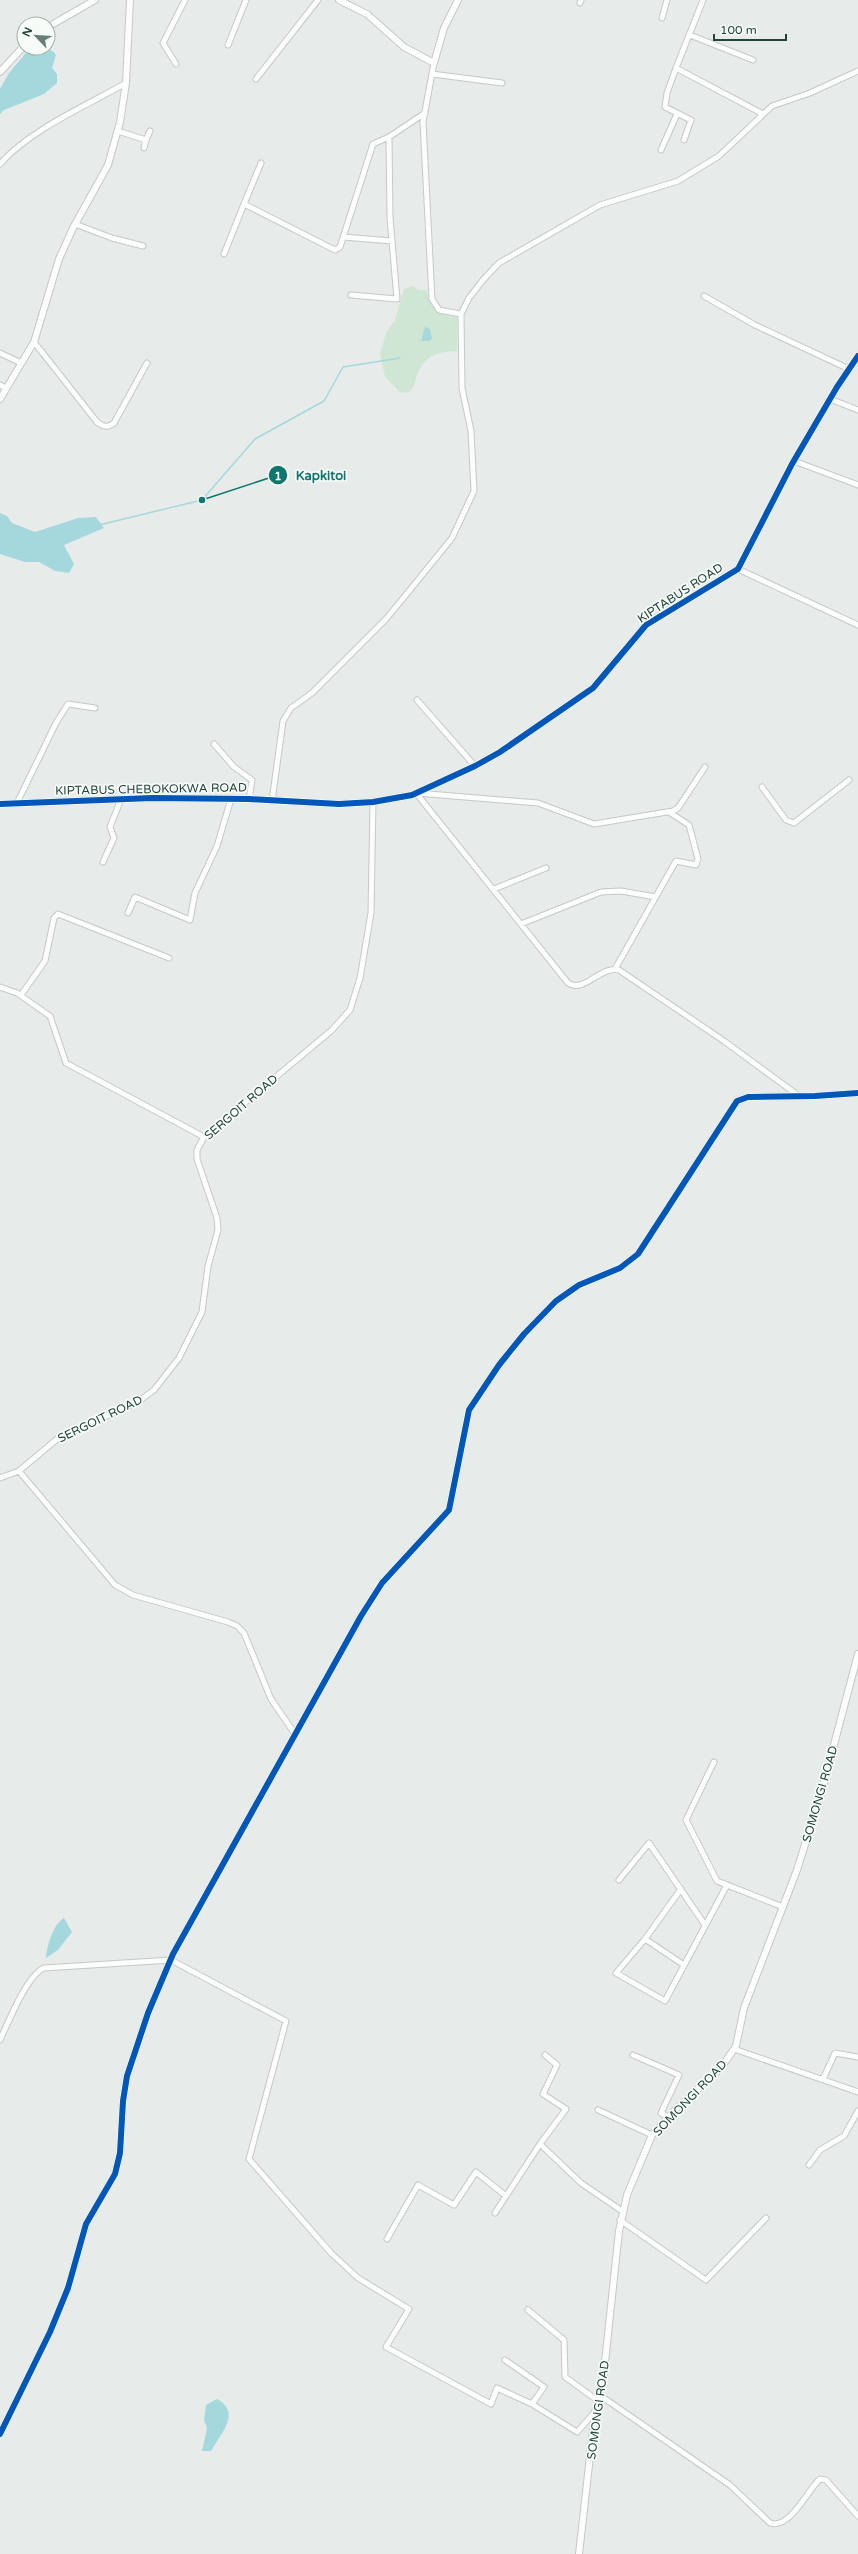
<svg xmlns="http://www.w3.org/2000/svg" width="858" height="2554" viewBox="0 0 858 2554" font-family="'Varela Round',sans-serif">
	<rect width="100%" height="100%" fill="#e7ecea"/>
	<path fill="#cfe6d5" d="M413 286 418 290H427C430 309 437 315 457 317V351C437 352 425 355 417 375 415 382 415 387 409 392L401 393 385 377 380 354 386 333 395 320 404 289Z"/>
	<path fill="#a4d8dd" d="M30 48C40 48 50 46 56 55L52 68 57 74V83L44 94 4 110 0 114V89L9 73Z
		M425 327 430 329 432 339 429 341H421Z
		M0 513 7 516 12 523 35 532 78 518 96 517 104 528 64 545 74 564 69 573 55 571 39 562H25L0 554Z
		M64 1918 72 1932 58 1950 46 1958C47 1946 53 1924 64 1918Z
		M217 2399C242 2413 221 2433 211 2451H202L207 2428 204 2420 206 2405Z"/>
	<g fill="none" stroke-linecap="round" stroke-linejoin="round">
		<path stroke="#a4d8dd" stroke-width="1.5" d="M99 525 202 500 255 439 324 401 343 367 400 358"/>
		<g stroke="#c4c9c7" stroke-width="7">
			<path id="minor" d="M703 0 676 68 763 114
				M580 3 581 0
				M662 18 667 0
				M690 35 753 60
				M228 45 246 0
				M434 63 423 122 432 299 439 310 461 314
				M176 64 163 43 185 0
				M676 68 667 93 665 107 691 120 684 140
				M432 74 502 83
				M256 79 318 0
				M118 131 146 140 150 131
				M144 148 146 140
				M661 150 677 114
				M0 164C31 129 86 106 126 83
				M244 204 261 163
				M75 224 112 238 143 246
				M343 237 392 241
				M224 254 244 204 335 250 340 247 373 144 389 137 425 113
				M351 295 397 299 390 218 389 137
				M704 296 755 325 849 369
				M34 342 97 422C103 427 108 428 114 423L147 363
				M0 353 21 363
				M0 385 6 388
				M830 399 858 410
				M794 461 858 485
				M738 569 858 625
				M417 700 475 766
				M214 744 234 767 252 780 249 799
				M762 787 786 820 794 823 849 780
				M416 793 568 983C584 994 601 965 619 970L724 1041 799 1096
				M417 793 538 803 594 824 673 811 678 808 705 767
				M272 801 283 721 291 708 312 693 386 619 405 596 452 538 474 491 471 431 462 388 461 314 469 298 483 280 499 263 600 205 678 181 719 156 772 106 810 93 858 71
				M17 803 56 723 68 704 95 708
				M103 862 114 838 110 827 121 799
				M494 889 546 868
				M128 913 135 897 190 920 195 893 217 846 231 799
				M521 924 601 892 621 891 656 897
				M615 969 676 861 696 865 698 859 689 825 669 812
				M0 987 17 993 50 1016 66 1063 204 1137
				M21 995 45 961 54 918 58 914 169 958
				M19 1471 115 1585 133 1595 228 1622 237 1626 244 1633 271 1699 295 1734
				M0 1478 19 1471 57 1439 139 1401 154 1390 179 1358 202 1312 208 1266 218 1230 217 1218 197 1159V1150L204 1137 332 1030 350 1010 360 978 371 913 373 802
				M714 1762 686 1820 717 1881 783 1907
				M619 1880 649 1843 705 1925
				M681 1889 645 1939 616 1973 665 2001 727 1885
				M645 1939 684 1965
				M0 2040C8 2023 27 1975 44 1968L171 1960 286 2021 249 2159 331 2253 358 2278 409 2309 386 2347 491 2404 497 2388 532 2404 577 2432 595 2412
				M734 2049 858 2092
				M545 2055 557 2065 543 2094 566 2109 540 2144 581 2183 622 2211
				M633 2055 679 2075 661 2113 668 2117
				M823 2079 835 2053 858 2057
				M598 2110 652 2135
				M809 2165 820 2150 844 2136 858 2111
				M495 2213 540 2144
				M620 2220 706 2280 766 2218
				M387 2239 418 2185 454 2205 476 2172 506 2196
				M528 2310 564 2340 565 2377 597 2400
				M505 2360 544 2387 532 2404
				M598 2394 730 2485 770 2523C790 2530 808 2489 820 2479L826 2480 858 2516"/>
		</g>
		<g stroke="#c4c9c7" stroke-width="8">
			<path id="tertiary" d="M339 0 367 14 404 47 434 63 444 28 458 0
				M48 27 95 0
				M0 72 24 46
				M0 399 34 342 59 259 73 228 108 165 120 122 126 83 130 0
				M0 804 152 798 249 799 339 804 373 802 412 795 475 766 500 752 593 688 646 625 738 569 792 464 837 387 858 356
				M0 2434 50 2332 68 2288 86 2224 115 2174 120 2153 123 2101 127 2076 148 2013 173 1954 361 1616 382 1583 449 1510 469 1410 499 1365 524 1334 556 1301 579 1285 620 1268 638 1254 737 1101 748 1097 815 1096 858 1093
				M579 2554 595 2412 603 2381 619 2231 627 2195 652 2135 676 2109 721 2068 736 2046 744 2008 797 1870 822 1790 858 1654"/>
		</g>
		<use href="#minor" stroke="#fbfcfc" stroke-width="5"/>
		<use href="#tertiary" stroke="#fbfcfc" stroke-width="6"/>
		<g stroke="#f6fbf8" stroke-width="8">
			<path id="cycleway" d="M0 804 152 798 249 799 339 804 373 802 412 795 475 766 500 752 593 688 646 625 738 569 792 464 837 387 858 356
				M0 2434 50 2332 68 2288 86 2224 115 2174 120 2153 123 2101 127 2076 148 2013 173 1954 361 1616 382 1583 449 1510 469 1410 499 1365 524 1334 556 1301 579 1285 620 1268 638 1254 737 1101 748 1097 815 1096 858 1093"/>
		</g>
		<use href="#cycleway" stroke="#0057b8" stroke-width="6"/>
	</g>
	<g text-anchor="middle" stroke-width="3.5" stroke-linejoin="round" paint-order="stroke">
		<g font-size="12" fill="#224338" stroke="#f6fbf8">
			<text transform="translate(680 593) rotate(-33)" y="4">KIPTABUS ROAD</text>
			<text transform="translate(151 789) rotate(-1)" y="4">KIPTABUS CHEBOKOKWA ROAD</text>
			<text transform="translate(241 1107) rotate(-41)" y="4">SERGOIT ROAD</text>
			<text transform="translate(100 1419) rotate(-26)" y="4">SERGOIT ROAD</text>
			<text transform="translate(820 1794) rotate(-74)" y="4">SOMONGI ROAD</text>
			<text transform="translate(690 2098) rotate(-46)" y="4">SOMONGI ROAD</text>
			<text transform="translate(598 2410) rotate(-82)" y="4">SOMONGI ROAD</text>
		</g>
	</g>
	<path fill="none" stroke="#0f766e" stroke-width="1.5" d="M202 500L278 475"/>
	<g fill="#0f766e" stroke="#f6fbf8" stroke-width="1.5">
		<circle cx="202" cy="500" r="4"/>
		<circle cx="278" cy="475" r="10"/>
	</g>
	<g font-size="12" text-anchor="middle" font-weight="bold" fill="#fff">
		<text x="278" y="480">1</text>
	</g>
	<g font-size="13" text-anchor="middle" font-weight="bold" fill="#0f766e" stroke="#f6fbf8" stroke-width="3.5" stroke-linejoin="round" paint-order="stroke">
		<text x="321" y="480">Kapkitoi</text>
	</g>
	<g transform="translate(36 36) rotate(295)"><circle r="19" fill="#f6fbf8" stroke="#a1b1ab"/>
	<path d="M0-3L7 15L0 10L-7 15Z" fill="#677e76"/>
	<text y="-6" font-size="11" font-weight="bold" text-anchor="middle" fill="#224338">N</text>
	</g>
	<path d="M714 34v6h72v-6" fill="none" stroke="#224338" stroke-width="2"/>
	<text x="720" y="34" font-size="12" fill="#224338" stroke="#f6fbf8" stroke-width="3" paint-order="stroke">100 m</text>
</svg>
